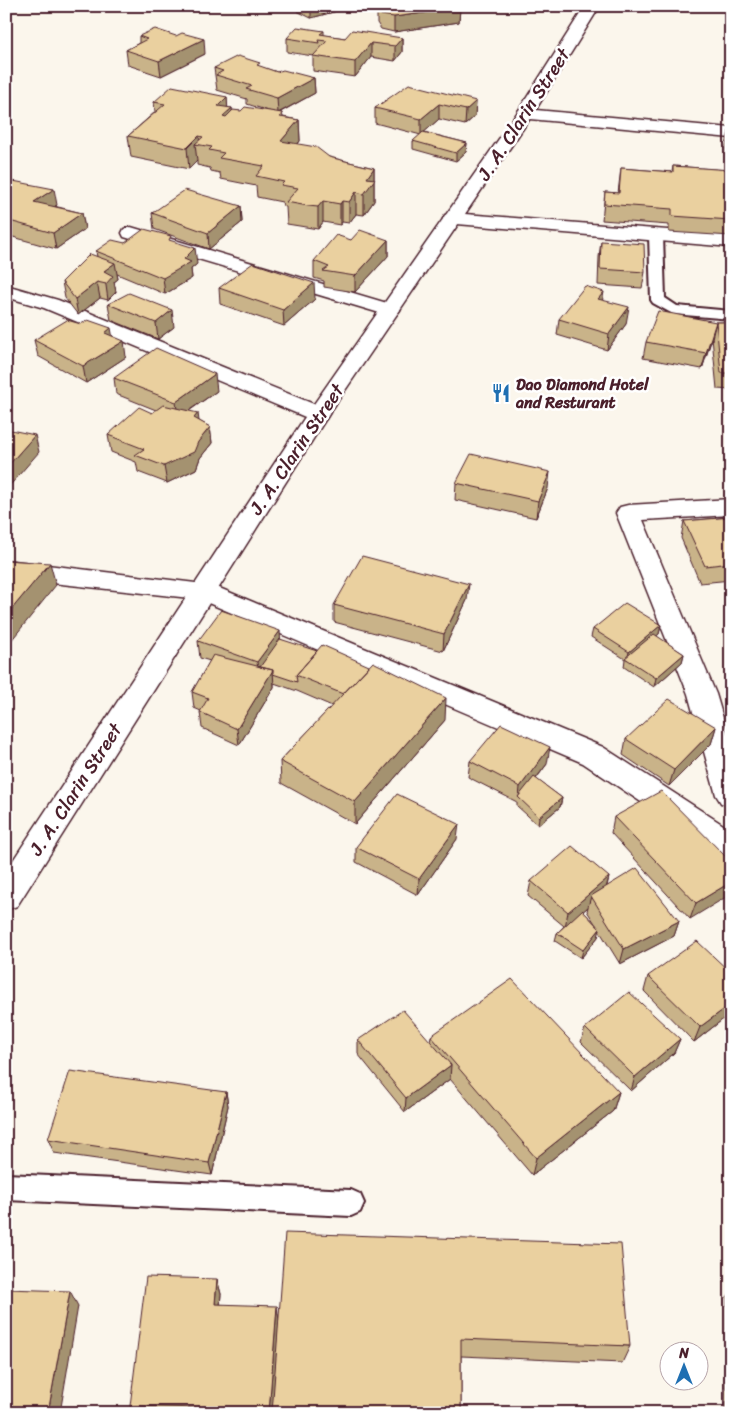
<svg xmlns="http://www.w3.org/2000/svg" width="737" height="1419" viewBox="0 0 737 1419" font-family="Sriracha,sans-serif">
	<rect width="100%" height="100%" fill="#fbf6ec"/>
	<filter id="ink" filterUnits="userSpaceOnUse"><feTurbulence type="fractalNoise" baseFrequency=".02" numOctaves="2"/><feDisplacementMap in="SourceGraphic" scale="10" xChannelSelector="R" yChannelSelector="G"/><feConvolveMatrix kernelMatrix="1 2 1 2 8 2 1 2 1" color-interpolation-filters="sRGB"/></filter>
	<g filter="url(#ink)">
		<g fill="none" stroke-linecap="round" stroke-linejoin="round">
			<g stroke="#4a1f2b" stroke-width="4">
				<path id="service" d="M656 231 663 235 665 298 677 306 731 311V319L673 314 653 303 651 300 649 235Z
					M6 1174 351 1190 360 1194 364 1203 360 1212 351 1216 6 1200Z"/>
			</g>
			<g stroke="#4a1f2b" stroke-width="3">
				<path id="minor" d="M525 109 731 128V138L519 118 517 114 519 110Z
					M452 213 731 235V247L445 223 443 219 445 215Z
					M131 227 397 306 400 310 397 314 390 316 383 314 124 237 122 233 124 229Z
					M6 285 58 300 326 409 329 414 326 419 318 421 310 419 44 308 6 297Z
					M731 499V515L643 520 716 694 731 745V806L721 803 716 795 688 694 616 513 620 507 628 505Z
					M6 560 212 585 603 747 731 830V858L720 855 583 763 199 599 6 578Z"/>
			</g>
			<g stroke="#4a1f2b" stroke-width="3">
				<path id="secondary" d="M585 6H600L533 114 329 414 17 906 6 910V871L307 414 517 113Z"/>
			</g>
			<use href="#service" fill="#fff" fill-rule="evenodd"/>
			<use href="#minor" fill="#fff" fill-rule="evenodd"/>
			<use href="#secondary" fill="#fff" fill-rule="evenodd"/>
		</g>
		<path fill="#c9b389" stroke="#4a1f2b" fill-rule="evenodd" d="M297 6H337V11L311 18 297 11Z
			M387 6H458L460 8 459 22 394 32 381 29 377 23V9L387 8Z
			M324 31V35L345 38H402V52L395 61 371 57 355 77 313 71V56L287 52V38Z
			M139 36 205 54 161 76 128 65 126 50 139 43Z
			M261 67 277 72 314 78 315 93 279 113H282L283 117 299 120 300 141 298 144 329 157 374 168V201L364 215 356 214 349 223 342 222 340 225 323 222 318 229 287 224 286 207 283 206 282 202 257 197 256 186 221 179 220 173 211 171 210 168 197 165V161L189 169 131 157 128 136 155 112 154 102 227 97V108H232V111L272 112 247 104V99L217 90 214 68Z
			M476 101 475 116 465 125 439 119 424 132 467 143 466 152 456 161 413 149V141L421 135 375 123V108Z
			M729 131H731V236L669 232V225L602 220 605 192 618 193 621 168 672 172 673 166 727 170 726 146Z
			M6 186 57 205 54 206 82 213 85 229 56 249 6 235Z
			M241 206 242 222 209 249 154 229 152 213Z
			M351 240H388V256L355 292 324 287V281L314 278V261Z
			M171 241 197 264 191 269 192 278 165 294 117 274 118 279 114 282 116 292 108 300 100 298 78 315 65 298 62 282 97 257 96 251 125 243Z
			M601 241 645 272 642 288 598 285 599 257Z
			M219 288 315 299 284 326 220 304Z
			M108 304 174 327 158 339 111 320Z
			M559 319 626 324 607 350 557 335Z
			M716 322H731V390L717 389 712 338 702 369 643 358 646 342Z
			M112 336 126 357 86 383 38 356 34 340Z
			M114 378 217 391 189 411 199 421 210 427 212 443 200 458 196 469 167 483 138 472 136 462 111 452 108 435 152 413 156 410 116 394Z
			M456 483 548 488 536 518 455 500Z
			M731 517V580L700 583 681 538 684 521Z
			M467 600 443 651 334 622V605Z
			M661 625 659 634 656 636 684 654 682 662 654 687 624 667 625 659 591 637 593 629Z
			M280 639 445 720 355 824 281 783 280 761 332 706 297 691 274 683V687L239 745 202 728 200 712 201 711 194 708 192 692 210 661 200 658 198 641Z
			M716 727 711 744 669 786 623 755 626 739Z
			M470 761 547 764 536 779 562 798 560 807 538 825 517 806V802L468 777Z
			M614 817 731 862 690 919 611 833Z
			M457 839 418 895 356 862V847Z
			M609 877 607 886 679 921 674 936 620 964 599 930 598 937 581 958 555 941 557 933 564 926 528 896 531 881ZM588 907 587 911 596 925 583 911Z
			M731 973V1013L694 1042 644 991 648 976Z
			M585 1028 680 1039 674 1053 631 1091 581 1042Z
			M431 1036 619 1092 613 1111 532 1175 450 1079 405 1112 358 1054V1040L430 1041Z
			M226 1092 228 1106 212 1175 54 1153 48 1139Z
			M217 1279 221 1294 220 1304 279 1320 630 1346 622 1363 461 1356V1413H133L130 1406Z
			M731 1292V1413H725L727 1297Z"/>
		<path fill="#a4926f" stroke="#4a1f2b" d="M311 6H337V11L311 18Z
			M460 8 459 22 394 32V17Z
			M402 38V52L395 61V46Z
			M204 39 205 54 161 76 159 61Z
			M371 43V57L355 77V62Z
			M314 78 315 93 278 113 277 98Z
			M227 97 228 112 232 108 233 129 225 137 218 106Z
			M476 101 475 116 465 125 466 110Z
			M439 104V119L421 135V119Z
			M299 120 300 141 282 162 281 141Z
			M199 136 200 145 195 144 197 161 189 169 187 148Z
			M467 143 466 152 456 161V153Z
			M374 168V201L364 215V194L367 178Z
			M54 189 57 205 37 217 34 202Z
			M356 192V214L349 223V202Z
			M323 201V222L318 229V207Z
			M342 201V222L340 225V204Z
			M241 206 242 222 209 249 208 233Z
			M82 213 85 229 56 249 53 233Z
			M388 240V256L355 292V276Z
			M195 248 197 264 191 269 192 278 165 294 163 278Z
			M115 263 118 279 114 282 116 292 108 300 104 271Z
			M97 282 100 298 78 315 75 299Z
			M314 283 315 299 284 326 283 310Z
			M604 292 601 308 598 299Z
			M629 307 626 324 607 350 609 334Z
			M172 310 174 327 158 339 156 323Z
			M716 322 712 338 702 369 706 353Z
			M111 328 114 344 105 333Z
			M124 341 126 357 86 383 83 366Z
			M215 374 217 391 178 418 176 402Z
			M198 413 200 429 194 418Z
			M210 427 212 443 200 458 196 469 167 483 164 466 198 442Z
			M35 435 39 452 6 490V468Z
			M550 472 548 488 536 518 538 501Z
			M50 563 56 585 6 647V616Z
			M469 584 467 600 443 651 444 634Z
			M661 625 659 634 627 660 629 652Z
			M280 631 281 647 258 670 257 662Z
			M684 654 682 662 654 687 656 678Z
			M6 660 9 670 6 674Z
			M273 670 274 687 239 745 237 729Z
			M446 698 445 720 355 824V802Z
			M716 727 711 744 669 786 674 770Z
			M550 747 547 764 520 799 519 798 520 787Z
			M562 798 560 807 538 825 539 817Z
			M459 824 457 839 418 895 419 879Z
			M609 877 605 892 591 896 588 907 565 927 568 912Z
			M731 882V894L690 919 696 903Z
			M679 921 674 936 620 964 624 949Z
			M600 929 598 937 581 958 583 950Z
			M731 1004V1013L694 1042 700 1027Z
			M680 1039 674 1053 631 1091 635 1077Z
			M451 1065 450 1079 405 1112 406 1098Z
			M226 1092 228 1106 212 1175 209 1163Z
			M619 1092 613 1111 532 1175 536 1158Z
			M217 1279 221 1294 219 1319 215 1304Z
			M70 1291 78 1306 60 1413H48Z
			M277 1306 279 1321 273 1413H269Z"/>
		<path fill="#ead09f" stroke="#4a1f2b" d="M388 6H458L460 8 394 17 381 15 377 9 389 8Z
			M297 27 324 31 320 34 345 38 352 30 402 38 395 46 371 43 355 62 313 56 327 41 318 40 319 43 287 38Z
			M155 29 176 36 182 33 204 39 159 61 126 50 147 39 139 36Z
			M238 56 260 63 257 65 277 72 283 70 314 78 277 98 246 89 252 86 216 75 223 71 214 68Z
			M409 84 476 101 466 110 439 104 421 119 375 108Z
			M172 86 227 97 218 106 232 108 223 116 226 117 233 110 241 111 245 107 282 113 280 117 299 120 281 141 316 147 329 157 374 168 367 178 375 179 364 194 356 192 349 202 342 201 340 204 323 201 318 207 308 206 286 202 298 188 281 185 284 182 256 176 264 166 219 158 224 153 209 150 212 147 195 144 203 137 199 136 187 148 128 136 165 104 154 102Z
			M729 131H731V159H730Z
			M423 132 467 143 456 153 413 141Z
			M673 166 731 170V220L672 216V209L604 204 605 192 619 193 621 168 673 172Z
			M13 181 54 189 34 202 82 213 53 233 6 220V207L9 205 6 204V186Z
			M185 190 241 206 208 233 152 213Z
			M144 229 171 236 169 240 195 248 184 259 191 262 163 278 96 251 112 240 125 243Z
			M360 230 388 240 355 276 323 271 329 267 314 261 336 235 351 240Z
			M601 241 644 244 645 272 600 269Z
			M90 254 115 263 104 271 113 276 106 284 97 282 75 299 62 282Z
			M253 263 314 283 283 310 219 288Z
			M585 286 604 292 598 299 629 307 609 334 559 319Z
			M129 293 172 310 156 323 108 304Z
			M658 311 716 322 706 353 646 342Z
			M67 320 81 324 88 320 111 328 105 333 124 341 83 366 34 340Z
			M716 322H731V373H721Z
			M156 348 215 374 176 402 114 378Z
			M163 405 198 413 194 418 210 427 198 442 194 452 164 466 135 455 144 449 108 435 139 407 152 413Z
			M6 429 35 435 6 468Z
			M471 454 550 472 538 501 456 483Z
			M731 517V563L705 566 684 521Z
			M362 556 469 584 444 634 334 605Z
			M6 560 50 563 6 616Z
			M625 603 661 625 629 652 593 629Z
			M221 610 280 631 257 662 198 641Z
			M654 634 684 654 656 678 625 658Z
			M280 639 317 651 296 675 297 682 273 674V670L260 667Z
			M322 645 369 666 343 694 296 675Z
			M213 655 273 670 237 729 200 712 208 698 192 692Z
			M373 662 446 698 355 802 280 761Z
			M669 699 716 727 674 770 626 739Z
			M501 724 550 747 520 787 470 761Z
			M534 777 562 798 539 817 518 797Z
			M661 791 731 862V882L696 903 614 817Z
			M397 794 459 824 419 879 356 847Z
			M572 846 609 877 568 912 531 881Z
			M637 868 679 921 624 949 591 896Z
			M582 910 600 929 583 950 557 933Z
			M697 941 731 973V1004L700 1027 648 976Z
			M512 979 619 1092 536 1158 431 1036Z
			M629 992 680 1039 635 1077 585 1028Z
			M403 1010 451 1065 406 1098 358 1040Z
			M70 1071 226 1092 209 1163 48 1139Z
			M285 1233 621 1244 630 1346 461 1339V1413H272Z
			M146 1277 217 1279 215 1304 277 1306 269 1413H197L198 1408 130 1406Z
			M6 1289 70 1291 48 1413H6Z"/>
	</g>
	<defs>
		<g id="restaurant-bare" transform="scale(1.5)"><path d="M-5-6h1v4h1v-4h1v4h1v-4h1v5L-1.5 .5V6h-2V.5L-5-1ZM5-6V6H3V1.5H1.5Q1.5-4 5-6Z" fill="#1f6fb2" stroke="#fff" stroke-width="2.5" paint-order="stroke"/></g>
	</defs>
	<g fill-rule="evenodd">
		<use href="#restaurant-bare" x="501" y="393"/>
	</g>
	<g text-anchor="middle" stroke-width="5" stroke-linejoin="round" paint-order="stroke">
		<g font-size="16" font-weight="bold" fill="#4a1f2b" stroke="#fff" text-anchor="start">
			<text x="516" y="390">Dao Diamond Hotel<tspan x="516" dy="18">and Resturant</tspan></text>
		</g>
		<g font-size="19" fill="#4a1f2b" stroke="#fff">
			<text transform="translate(523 114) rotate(-57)" y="7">J. A. Clarin Street</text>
			<text transform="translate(296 449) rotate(-56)" y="7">J. A. Clarin Street</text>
			<text transform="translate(75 789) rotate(-57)" y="7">J. A. Clarin Street</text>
		</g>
	</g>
	<rect width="737" height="1419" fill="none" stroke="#fff" stroke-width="25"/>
	<rect x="12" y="12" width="712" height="1394" fill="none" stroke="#4a1f2b" stroke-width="2" filter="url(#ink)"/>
	<g transform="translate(684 1366)"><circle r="24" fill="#ffffff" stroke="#b7a5aa"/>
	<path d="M0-4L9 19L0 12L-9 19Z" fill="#1f6fb2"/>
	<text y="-8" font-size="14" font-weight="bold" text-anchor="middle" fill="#4a1f2b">N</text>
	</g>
</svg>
